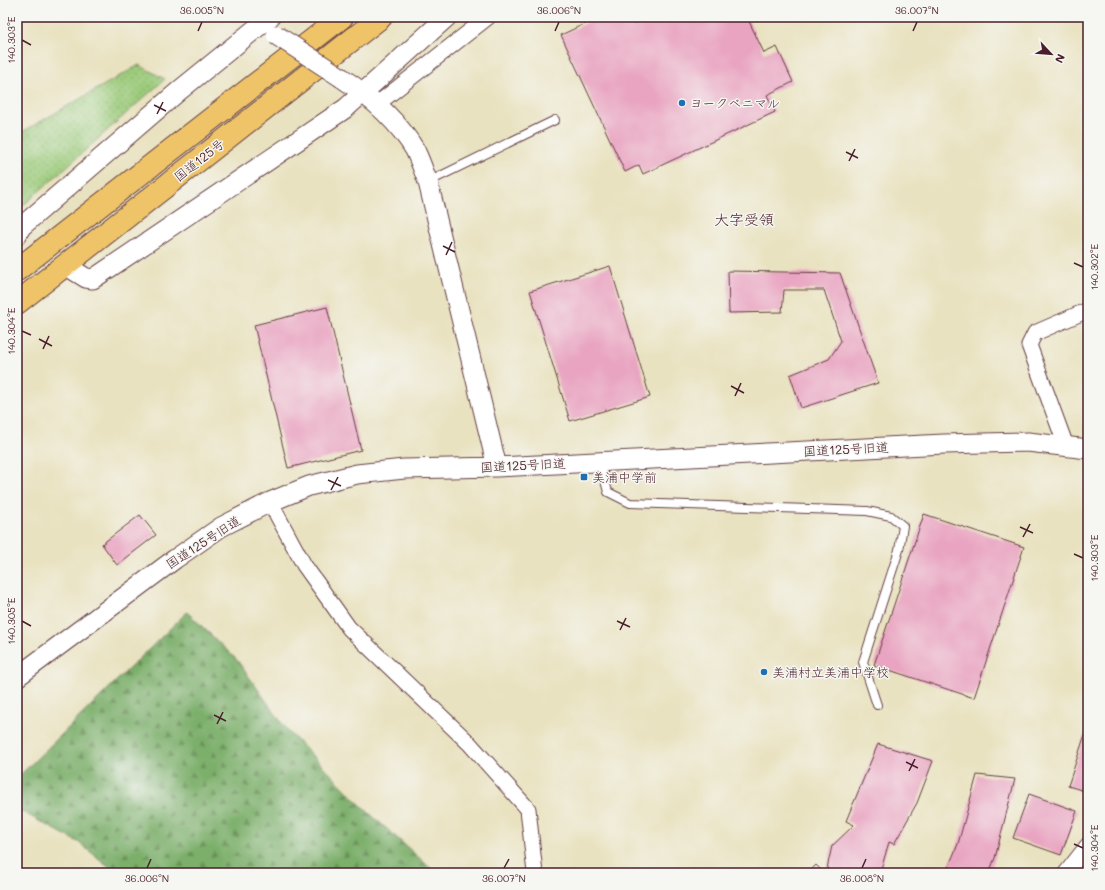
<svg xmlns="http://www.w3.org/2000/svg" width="1105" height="890" viewBox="0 0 1105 890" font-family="Mali,'Klee One',sans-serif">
	<defs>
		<pattern id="forest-firs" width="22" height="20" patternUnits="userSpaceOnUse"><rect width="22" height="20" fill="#7caf6a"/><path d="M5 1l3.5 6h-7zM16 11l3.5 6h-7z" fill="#688e57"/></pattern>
		<pattern id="park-dots" width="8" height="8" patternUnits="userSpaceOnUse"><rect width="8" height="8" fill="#9bcb7a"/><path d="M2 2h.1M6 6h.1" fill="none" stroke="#87ae6a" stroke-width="1.8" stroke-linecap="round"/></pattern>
	</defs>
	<rect width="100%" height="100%" fill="#f6f6f2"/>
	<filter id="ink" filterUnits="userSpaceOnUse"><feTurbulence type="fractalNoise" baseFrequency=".025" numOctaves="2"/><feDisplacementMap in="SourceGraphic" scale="8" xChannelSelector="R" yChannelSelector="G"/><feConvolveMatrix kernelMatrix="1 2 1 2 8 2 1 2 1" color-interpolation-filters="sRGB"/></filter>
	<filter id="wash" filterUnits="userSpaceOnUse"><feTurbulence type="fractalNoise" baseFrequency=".012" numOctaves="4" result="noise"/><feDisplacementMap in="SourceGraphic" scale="16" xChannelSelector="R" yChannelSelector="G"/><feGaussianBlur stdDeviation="0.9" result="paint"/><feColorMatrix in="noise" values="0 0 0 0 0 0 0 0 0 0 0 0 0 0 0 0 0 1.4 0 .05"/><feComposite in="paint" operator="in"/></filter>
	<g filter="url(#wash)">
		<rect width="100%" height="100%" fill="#e9e2c0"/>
		<path fill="url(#forest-firs)" stroke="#63674a" d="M187 612 237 660 287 730 366 810 436 873H117L78 842 17 809V778Z"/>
		<path fill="url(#park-dots)" stroke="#727552" d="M139 65 165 79 17 211V135Z"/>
		<g id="blocks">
			<path fill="#e9a4c1" d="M599 17H630L633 24 648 17H747L764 53 777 47 793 82 767 95 775 112 643 174 639 165 625 172 561 35Z
				M610 266 650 397 570 421 530 291Z
				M728 271 840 273 878 383 801 408 790 375 829 359 841 341 824 290H784L782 312 729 313Z
				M327 307 361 450 288 468 254 325Z
				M924 514 1024 547 974 698 874 665Z
				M140 515 156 535 117 565 102 544Z
				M1088 725V792L1068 786Z
				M878 744 933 761 917 803 894 844 889 842 880 873H826L832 846 854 825 846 821Z
				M977 775 1015 779 995 858 989 873H946L958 844Z
				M1029 794 1077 811 1061 855 1013 838Z
				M816 865 824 873H808Z"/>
		</g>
	</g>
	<g filter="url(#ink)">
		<use href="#blocks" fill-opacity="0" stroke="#623c41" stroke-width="1"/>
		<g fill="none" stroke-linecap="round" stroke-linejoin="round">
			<g stroke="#623c41" stroke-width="10">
				<path id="service" d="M428 182 555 120
					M600 462 608 492 630 503 867 511 891 516 903 526 899 550 863 662 877 705"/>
			</g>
			<g stroke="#623c41" stroke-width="17">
				<path id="minor" d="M376 105 488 17
					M1066 446 1029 345 1035 333 1088 310
					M270 502 304 565 349 628 469 743 528 809 535 873
					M1066 873 1088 845"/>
			</g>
			<g stroke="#623c41" stroke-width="21">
				<path id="tertiary" d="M342 78C369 96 398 121 415 150 420 160 424 172 428 182L497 467
					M17 235 21 227 180 90 270 17
					M65 265 86 278 93 279 346 108 447 17
					M17 677 175 559 221 527 270 502 309 486 357 474 404 469 497 467 944 444 1028 442 1088 449"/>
			</g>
			<g stroke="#623c41" stroke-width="24">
				<path id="trunk" d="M17 270 342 17
					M17 303 381 17"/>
			</g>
			<use href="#service" stroke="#fff" stroke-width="8"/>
			<use href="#minor" stroke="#fff" stroke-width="15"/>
			<use href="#tertiary" stroke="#fff" stroke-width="19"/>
			<use href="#trunk" stroke="#efc469" stroke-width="22"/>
			<g stroke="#623c41" stroke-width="21" stroke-linecap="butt">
				<path id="tertiary-bridge" d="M276 35 342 78"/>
			</g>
			<use href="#tertiary-bridge" stroke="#fff" stroke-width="19"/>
		</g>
	</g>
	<path fill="none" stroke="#4a1f2b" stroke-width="1.5" d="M198 31 202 22M555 31 559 22M913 31 917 22M22 40 31 45M154 105 166 111M157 114 163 102M846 152 858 158M849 161 855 149M443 246 455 252M446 255 452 242M1074 263 1083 267M22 331 31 335M39 339 52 346M43 349 49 336M731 386 744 393M735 396 741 383M328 480 341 486M331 490 338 477M1020 527 1033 533M1023 537 1030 524M1074 554 1083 558M22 621 31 626M617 621 630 627M620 630 626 618M214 715 226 721M217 724 223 712M906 762 918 768M909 771 915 759M1074 844 1083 848M147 868 151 859M504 868 509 859M862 868 866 859"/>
	<g fill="#1f6fb2" stroke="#f6f6f2" stroke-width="1.5">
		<circle cx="682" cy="103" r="4"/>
		<rect x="580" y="473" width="8" height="8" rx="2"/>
		<circle cx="764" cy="672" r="4"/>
	</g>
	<g text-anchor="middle" stroke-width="3" stroke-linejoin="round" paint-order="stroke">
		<g font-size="13" fill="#4a1f2b" stroke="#f6f6f2" text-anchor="start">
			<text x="690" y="108">ヨークベニマル</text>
			<text x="592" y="482">美浦中学前</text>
			<text x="772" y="677">美浦村立美浦中学校</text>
		</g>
		<g font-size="13" fill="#4a1f2b" stroke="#f6f6f2">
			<text transform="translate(199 160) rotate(-38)" y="5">国道125号</text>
			<text transform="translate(846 449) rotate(-3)" y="5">国道125号旧道</text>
			<text transform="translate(523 465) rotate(-3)" y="5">国道125号旧道</text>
			<text transform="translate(203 542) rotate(-33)" y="5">国道125号旧道</text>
		</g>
		<g font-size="15" fill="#4a1f2b" stroke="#f6f6f2">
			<text x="744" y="225">大字受領</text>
		</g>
	</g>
	<rect width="1105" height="890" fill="none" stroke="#f6f6f2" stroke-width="44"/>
	<g transform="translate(1051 54) rotate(116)" stroke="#f6f6f2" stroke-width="3" paint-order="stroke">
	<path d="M0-3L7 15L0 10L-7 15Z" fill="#4a1f2b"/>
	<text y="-6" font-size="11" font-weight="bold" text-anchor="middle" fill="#4a1f2b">N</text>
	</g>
	<rect x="22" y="22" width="1061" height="846" fill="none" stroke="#4a1f2b" stroke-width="1.5"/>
	<g font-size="10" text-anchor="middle" fill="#4a1f2b">
		<text x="202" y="14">36.005°N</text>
		<text x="559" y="14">36.006°N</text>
		<text x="917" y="14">36.007°N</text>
		<text transform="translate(11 40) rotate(-90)" y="4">140.303°E</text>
		<text transform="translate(1094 267) rotate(-90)" y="4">140.302°E</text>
		<text transform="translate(11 331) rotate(-90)" y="4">140.304°E</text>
		<text transform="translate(1094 558) rotate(-90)" y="4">140.303°E</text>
		<text transform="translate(11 621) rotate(-90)" y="4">140.305°E</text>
		<text transform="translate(1094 848) rotate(-90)" y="4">140.304°E</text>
		<text x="147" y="882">36.006°N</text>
		<text x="504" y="882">36.007°N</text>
		<text x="862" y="882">36.008°N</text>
	</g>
</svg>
